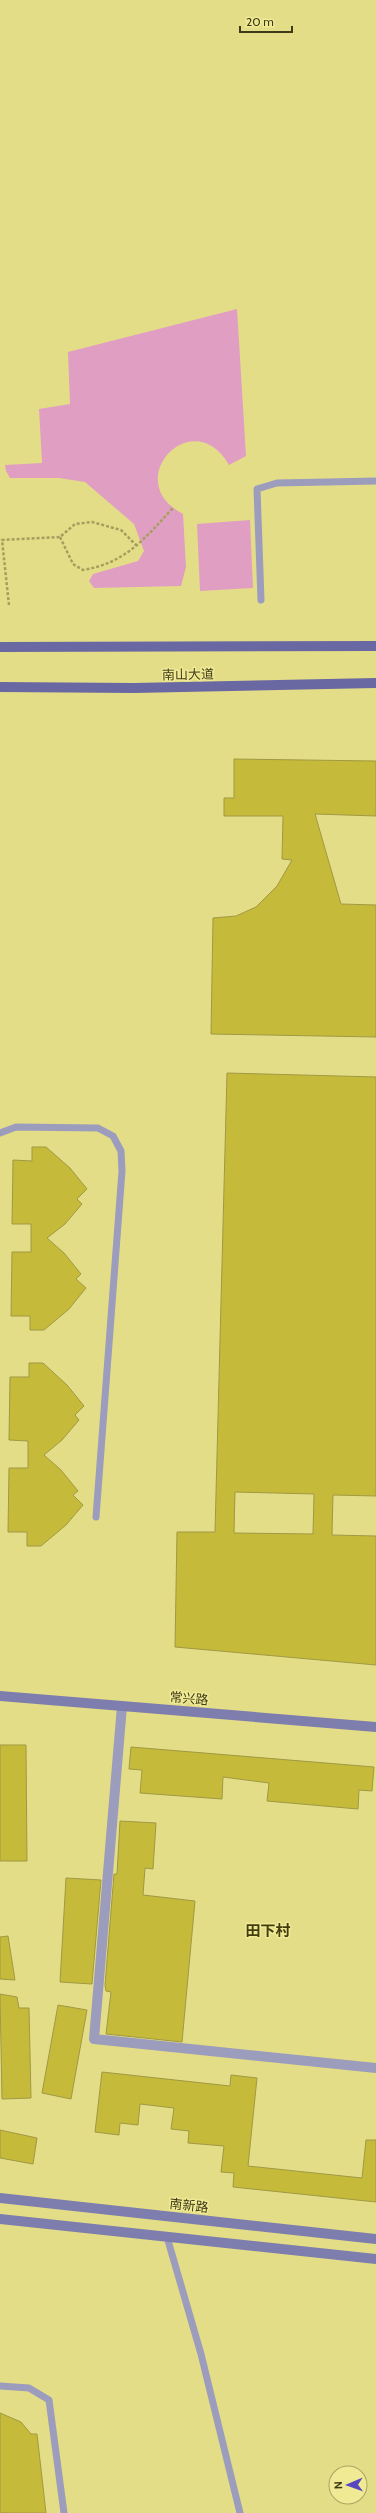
<svg xmlns="http://www.w3.org/2000/svg" width="376" height="2513" viewBox="0 0 376 2513" font-family="Cabin,'Noto Sans SC',sans-serif">
	<rect width="100%" height="100%" fill="#e4dd88"/>
	<path fill="#e09ec3" d="M237 309 246 456 229 465C193 402 119 481 183 514L186 567 181 586 94 588 89 581 93 574 138 561 144 551 134 524 85 482 59 478H10L6 471 5 465 42 463 39 409 70 404 68 352Z
		M250 520 253 588 200 591 197 524Z"/>
	<path fill="#c5ba39" stroke="#a09944" fill-rule="evenodd" d="M234 759 376 761V816L315 814 341 904 376 905V1037L211 1034 213 918 236 916 256 907 277 886 292 860 282 859 283 816H224V798H234Z
		M227 1073 376 1077V1496L333 1495 332 1535 376 1536V1665L175 1647 177 1532H215ZM235 1492 314 1494 313 1534 234 1533Z
		M32 1147H46L70 1168 87 1189 77 1199 82 1204 65 1224 47 1238 64 1253 81 1274 76 1279 86 1288 69 1309 44 1330H30V1316H11L12 1252H31V1224H12L13 1160 32 1161Z
		M29 1363H43L67 1385 84 1406 75 1415 79 1420 62 1440 44 1455 61 1470 78 1491 73 1495 83 1505 66 1525 41 1546H27V1532H8L9 1468H28V1441L9 1440 10 1377H29Z
		M0 1745H26L27 1861H0Z
		M131 1747 374 1767 372 1791 359 1790 358 1809 267 1801 269 1783 223 1777 222 1799 140 1793 142 1770 129 1769Z
		M120 1821 156 1823 153 1869 145 1868 143 1895 195 1901 182 2042 106 2034 111 1992 106 1991 105 1985 114 1874H117Z
		M66 1878 101 1880 92 1984 60 1982Z
		M8 1936 15 1980 0 1979V1937Z
		M0 1994 17 1997 19 2008H29L31 2098 2 2099Z
		M58 2005 87 2010 71 2099 42 2093Z
		M102 2072 230 2086 231 2075 257 2078 248 2166 362 2178 366 2140H376V2202L233 2187 234 2173 221 2172 224 2146 188 2143 189 2131 171 2129 174 2108 140 2104 138 2125 120 2123 119 2135 95 2132Z
		M0 2130 37 2138 33 2164 0 2158Z
		M0 2413 21 2422 31 2434H37L46 2513H0Z"/>
	<g fill="none" stroke-linecap="round" stroke-linejoin="round">
		<path stroke="#a59f5d" stroke-width="2.5" stroke-dasharray="3 2" stroke-linecap="butt" d="M60 537 73 564 83 570C126 563 145 538 173 508
			M9 605 2 540 60 537 75 524 92 522 121 530 137 546"/>
		<path stroke="#9c9cbd" stroke-width="7" d="M261 600 257 489 277 483 376 481
			M0 1133 16 1127 98 1128 113 1136 121 1151 122 1171 96 1517
			M167 2237 201 2354 240 2513
			M0 2386 29 2388 49 2400 64 2513"/>
		<path stroke="#9c9cbd" stroke-width="10" d="M122 1706 94 2039 376 2068"/>
		<path stroke="#7e7eae" stroke-width="10" d="M0 1696 376 1727
			M0 2198 376 2239
			M0 2219 376 2259"/>
		<path stroke="#6a68a3" stroke-width="10" d="M0 647 376 646
			M0 687 134 688 376 683"/>
	</g>
	<g text-anchor="middle" stroke-width="3" stroke-linejoin="round" paint-order="stroke">
		<g font-size="13" fill="#3d3a17" stroke="#f1ea95">
			<text transform="translate(188 674) rotate(-1)" y="5">南山大道</text>
			<text transform="translate(189 1698) rotate(5)" y="5">常兴路</text>
			<text transform="translate(189 2205) rotate(6)" y="5">南新路</text>
		</g>
		<g font-size="15" font-weight="bold" fill="#413d0f" stroke="#f1ea95">
			<text x="268" y="1936">田下村</text>
		</g>
	</g>
	<g transform="translate(348 2485) rotate(268)"><circle r="19" fill="#f1ea95" stroke="#a9a463"/>
	<path d="M0-3L7 15L0 10L-7 15Z" fill="#5947bf"/>
	<text y="-6" font-size="11" font-weight="bold" text-anchor="middle" fill="#3d3a17">N</text>
	</g>
	<path d="M240 26v6h52v-6" fill="none" stroke="#3d3a17" stroke-width="2"/>
	<text x="246" y="26" font-size="12" fill="#3d3a17" stroke="#f1ea95" stroke-width="3" paint-order="stroke">20 m</text>
</svg>
